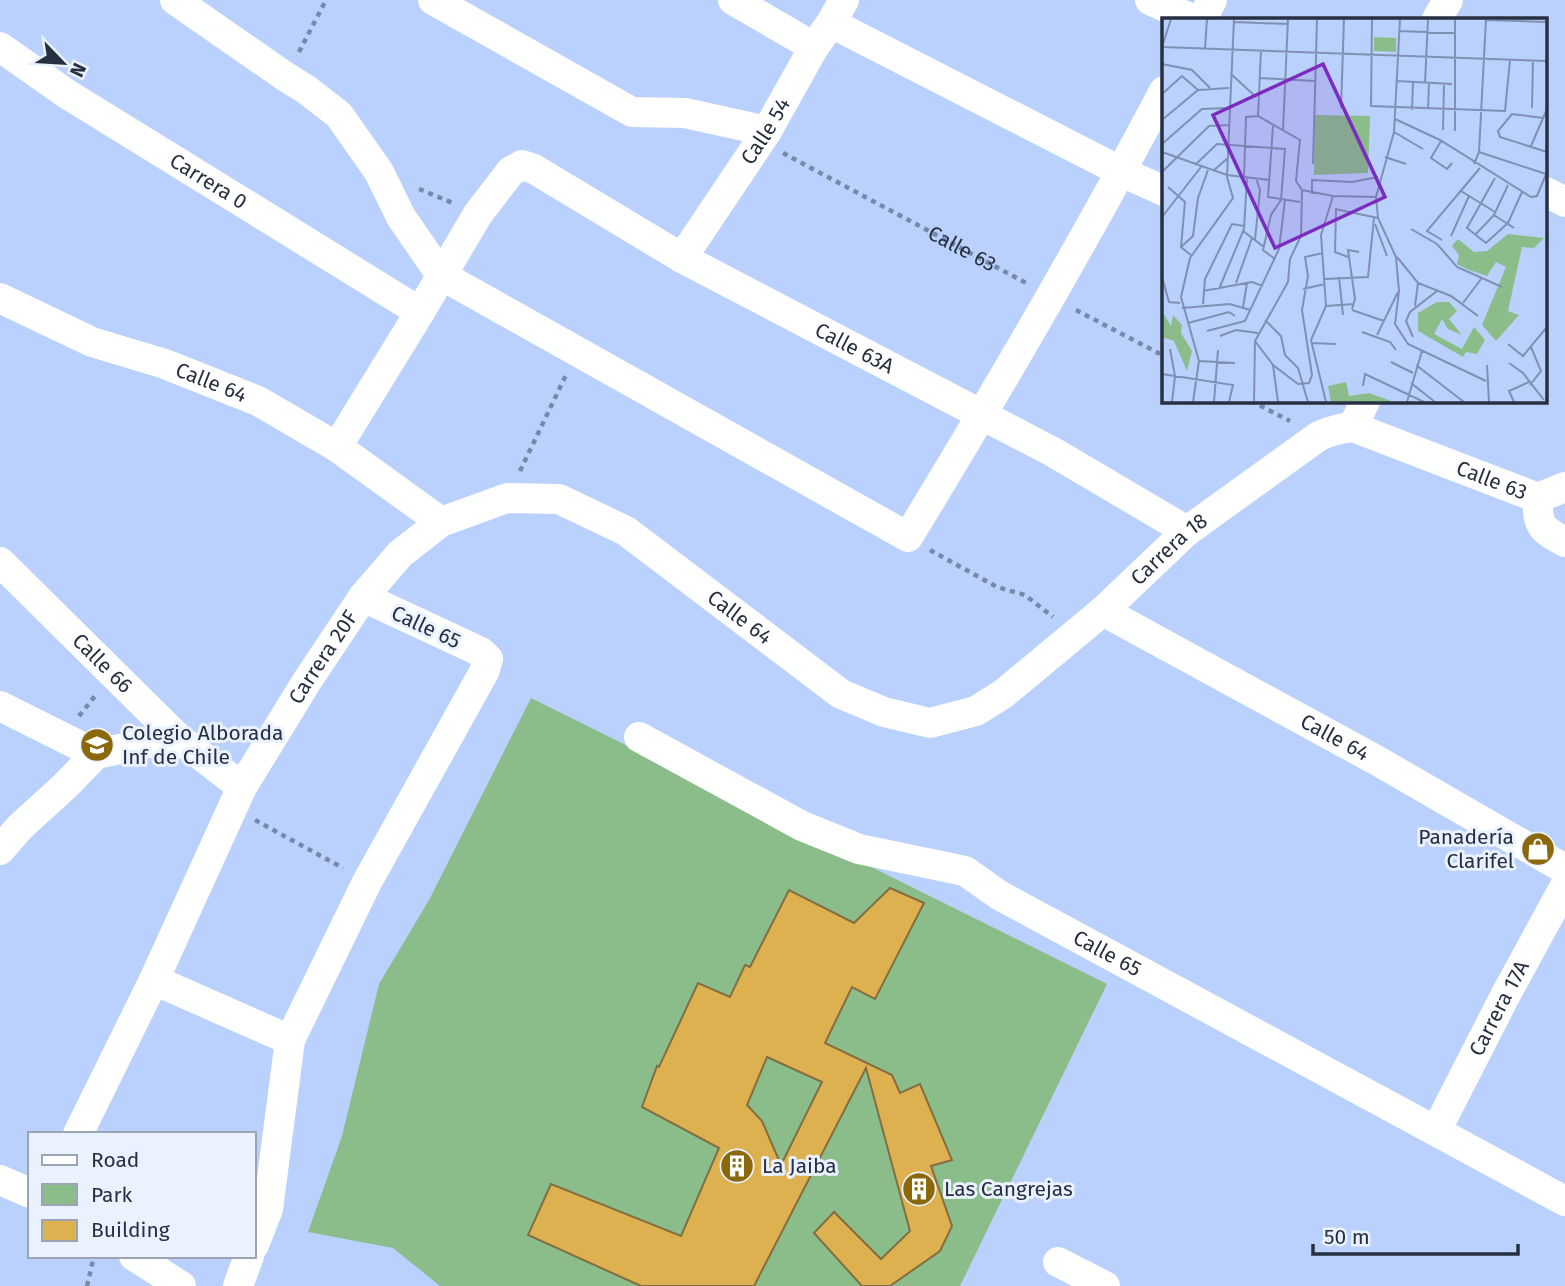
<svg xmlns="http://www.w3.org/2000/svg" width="1565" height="1286" viewBox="0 0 1565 1286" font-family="'Fira Sans',sans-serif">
	<rect width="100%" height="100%" fill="#bad0fd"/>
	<path fill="#8bbd8b" d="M531 698 1107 984 960 1286H440L393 1248 308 1232 342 1136 379 984 429 900Z"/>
	<path fill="#ddb14f" stroke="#836e41" stroke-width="2" fill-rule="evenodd" d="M890 888 924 903 875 999 852 987 825 1043 892 1075 900 1093 920 1084 952 1160 931 1166 952 1226 940 1251 890 1286H862L814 1233 834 1212 881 1259 910 1231 866 1068 754 1286H641L528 1235 551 1184 681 1236 719 1148 642 1107 657 1066 659 1067 698 983 730 997 745 965 750 967 789 890 854 923ZM767 1057 822 1082 781 1165 762 1121 747 1105Z"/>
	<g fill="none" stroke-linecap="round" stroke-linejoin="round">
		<g stroke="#7888a8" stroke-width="4.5" stroke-dasharray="5 5" stroke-linecap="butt">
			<path d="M299 52 326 0"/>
			<path id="s1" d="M783 153 1028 284"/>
			<path d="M419 189 453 203"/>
			<path d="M1076 310 1164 356"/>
			<path d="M1251 401 1290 421"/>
			<path d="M520 471 566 375"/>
			<path d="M930 550 997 587 1025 595 1053 617"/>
			<path d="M79 716 95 696"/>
			<path d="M255 820 343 868"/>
			<path d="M87 1286 94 1256"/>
		</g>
		<g stroke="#fff" stroke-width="30">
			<path d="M175 0 286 77 307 90 339 115 379 172 401 217 441 275 908 537C997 391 1084 243 1164 91"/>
			<path d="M433 0 632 112 685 113 767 131"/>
			<path d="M733 0 814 47"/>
			<path d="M1150 0 1192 19"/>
			<path d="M1202 19 1212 0"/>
			<path d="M1437 19 1448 0"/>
			<path d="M831 23 1122 172 1164 191"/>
			<path id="s2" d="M0 47 67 94 420 312"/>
			<path d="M1546 192 1565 202"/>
			<path id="s3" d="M682 258 767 131 814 47 831 23 844 0"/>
			<path id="s4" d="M0 298 92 342 165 364 258 401 337 447 441 522"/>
			<path d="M1353 427 1365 401"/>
			<path id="s5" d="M337 447 420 312 478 214 511 171 522 165 534 169 682 258 1053 452 1187 531"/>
			<path d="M1538 498C1537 526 1541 529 1565 542"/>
			<path d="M1538 498 1565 487"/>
			<path id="s6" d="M0 562 177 737 242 787"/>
			<path id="s7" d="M1103 611 1376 760 1565 869"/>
			<path d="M0 706 96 754"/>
			<path id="s8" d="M639 737 802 826 859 849 965 871 999 895 1565 1201"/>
			<path d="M0 850 20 827 65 786 96 754 177 737"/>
			<path d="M154 980 290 1040"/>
			<path id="s9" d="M1436 1131 1505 996 1565 886"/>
			<path id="s10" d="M78 1134 154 980 242 787 307 681 363 597 400 554 441 522 507 498 559 499 626 531 841 694 884 712 930 723 976 711 1003 694 1103 611 1187 531 1319 436C1330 431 1340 428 1353 427L1538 498"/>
			<path d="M0 1180 30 1193"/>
			<path d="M254 1245 268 1209 290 1040 367 882 484 672 488 659 481 652 363 597"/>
			<path d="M134 1256 181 1286"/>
			<path d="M1058 1262 1105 1286"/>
			<path d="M238 1286 249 1256"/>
		</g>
	</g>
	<defs>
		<g id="school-disc" transform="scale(1.75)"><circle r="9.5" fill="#8b6809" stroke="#eaf1ff"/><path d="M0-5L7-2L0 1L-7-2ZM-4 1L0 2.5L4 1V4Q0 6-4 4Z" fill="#fff"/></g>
		<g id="shop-disc" transform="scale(1.75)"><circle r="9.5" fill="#8b6809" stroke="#eaf1ff"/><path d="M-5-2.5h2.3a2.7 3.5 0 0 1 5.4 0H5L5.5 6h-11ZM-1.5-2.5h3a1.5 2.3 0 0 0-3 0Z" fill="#fff"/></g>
		<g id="building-disc" transform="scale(1.75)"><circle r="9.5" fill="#8b6809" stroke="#eaf1ff"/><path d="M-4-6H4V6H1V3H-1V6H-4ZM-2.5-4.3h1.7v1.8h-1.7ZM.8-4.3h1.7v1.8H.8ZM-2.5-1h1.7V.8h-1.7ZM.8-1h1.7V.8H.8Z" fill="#fff"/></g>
	</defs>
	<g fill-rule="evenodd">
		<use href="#school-disc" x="97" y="745"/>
		<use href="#shop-disc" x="1538" y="849"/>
		<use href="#building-disc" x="737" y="1166"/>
		<use href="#building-disc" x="919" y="1189"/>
	</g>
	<g text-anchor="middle" stroke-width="6" stroke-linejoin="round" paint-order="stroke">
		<g font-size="21" fill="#273041" stroke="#eaf1ff">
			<text dy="7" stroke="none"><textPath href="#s3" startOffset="152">Calle 54</textPath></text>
			<text dy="7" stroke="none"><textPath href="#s2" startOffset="248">Carrera 0</textPath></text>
			<text dy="7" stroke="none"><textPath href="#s1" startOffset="203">Calle 63</textPath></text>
			<text dy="7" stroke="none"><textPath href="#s5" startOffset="719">Calle 63A</textPath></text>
			<text dy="7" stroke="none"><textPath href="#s4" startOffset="228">Calle 64</textPath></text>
			<text dy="7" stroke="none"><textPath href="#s10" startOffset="1950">Calle 63</textPath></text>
			<text dy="7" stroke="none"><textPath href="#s10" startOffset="1578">Carrera 18</textPath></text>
			<text dy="7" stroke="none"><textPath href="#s10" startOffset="1057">Calle 64</textPath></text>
			<text transform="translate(426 627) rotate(25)" y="7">Calle 65</text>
			<text dy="7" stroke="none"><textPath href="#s10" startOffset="537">Carrera 20F</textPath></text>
			<text dy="7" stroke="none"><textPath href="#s6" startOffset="144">Calle 66</textPath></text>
			<text dy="7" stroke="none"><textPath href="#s7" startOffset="264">Calle 64</textPath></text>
			<text dy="7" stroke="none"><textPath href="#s8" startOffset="520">Calle 65</textPath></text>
			<text dy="7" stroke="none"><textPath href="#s9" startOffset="138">Carrera 17A</textPath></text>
		</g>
		<g font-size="21" fill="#273041" stroke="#eaf1ff" text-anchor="start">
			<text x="122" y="740">Colegio Alborada<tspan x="122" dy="24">Inf de Chile</tspan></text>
			<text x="1514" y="844" text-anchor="end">Panadería<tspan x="1514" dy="24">Clarifel</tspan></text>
			<text x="762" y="1173">La Jaiba</text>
			<text x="944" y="1196">Las Cangrejas</text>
		</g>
	</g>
	<g transform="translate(1162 18)">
		<rect width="385" height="385" fill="#bad0fd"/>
		<path d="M212 19 234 20V34L212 33ZM153 97 208 98 206 155 152 157ZM346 216 382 220 372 230 360 229 346 293 357 297 334 323 320 307 344 249 334 244 325 258 307 252 295 246 297 237 290 228 296 221 312 234 325 233ZM275 284H287L295 293 287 301 300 317 286 311 280 301 272 316 300 331 312 309 323 322 315 336 304 334 301 339 256 313V295ZM0 293 9 308 11 297 20 307 19 315 30 333 25 353 12 323 0 319ZM184 364 187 378 207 375 232 384H169L166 368Z" fill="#8bbd8b"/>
		<path fill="none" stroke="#7f90b2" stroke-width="2" d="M210 1 209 88 343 93 348 42M238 1 232 114 214 179 216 200 234 239 237 273 233 306 246 326 324 363M293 1V113M324 2 384 4M72 4 126 6M237 13 292 15M0 29 385 43M0 29 9 1M43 30 45 1M0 46 30 52 48 70M69 56 94 79M98 60 153 63M235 63 290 66M263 65 266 1M0 76 20 58 36 72M179 90 182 1M370 90 371 42M250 92 251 65M266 92 267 65M96 98 99 32M381 100 350 96 336 113 338 119 385 134M233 101 278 122 369 179 375 178 385 154M0 102 36 72 67 70M111 108 106 179 138 184M121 112 126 1M281 112 282 66M232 114 261 131M279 123 269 140 285 151 290 145M0 126 40 91 68 90M369 128 385 91M0 134 65 157 108 162M317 134 384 156M223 139 244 146M151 146 155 1M312 146 317 134 324 1M33 147 55 126 123 131 119 182 109 197 101 232 113 241M51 153 67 139M0 154 47 108 67 107M82 158 84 99 96 98 138 122 134 163 140 172 171 178 214 179M333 160 305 210 324 225 346 205 360 174M6 169 23 184 19 229 30 238M299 173 333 194M150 176V162L190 164 216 159M173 191 216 200M174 192 173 234 186 239M332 197 352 210M0 199 39 149M213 206 225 238M249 211 275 226 295 249 340 269M81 213 102 229M313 217 332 197 346 167M289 218 307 178M93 222 98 172 94 160M280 222 265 213 318 150M19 229 31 218 36 180 46 152M235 239 256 265 289 278 316 298M0 259 7 284 18 285M177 259 181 297M163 261 206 259 212 200M74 265 90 220M57 271 82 211 85 159M141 271 163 266M41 273 90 264 101 268M301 285 319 261M41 286 43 261 70 206 82 208M164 288 192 286M253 288 256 265M81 289 85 265M20 290 68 286 88 292M190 291 193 281 186 232 197 234M190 292 222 303M103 302 119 318 123 337 136 350 146 384M26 305 67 294 73 298M45 313 83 303 117 231 123 182M200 314 228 324 234 332M215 317 236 274M58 318 74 312 96 315M251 319 244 303 248 294 275 273M93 323 111 347 136 366 147 365 150 357 140 292 146 258 143 239 161 235M149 325 174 326M346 326 361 338 385 309M8 331 13 358 10 384M37 343 73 345M229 344 251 355M347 345 361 355 382 382M111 347 116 384M254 347 302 384M325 347 327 384M0 356 71 367 67 384M249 365 273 384M368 367 379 353 369 329M201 368 203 356 262 384M31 384 37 343 19 279 28 240 71 180 65 159 72 1M52 384 56 332M92 384 93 323 126 264 128 241 139 218 140 172M164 384 149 322 164 288 159 217 171 178M245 384 260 333M352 384 347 373 367 364"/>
		<path fill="#7b2cbf" fill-opacity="0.15" stroke="#7b2cbf" stroke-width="3.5" d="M161 46 223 179 113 230 51 97Z"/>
		<rect width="385" height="385" fill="none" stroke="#273041" stroke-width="3.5"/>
	</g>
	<rect x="28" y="1132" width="228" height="126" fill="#eaf1ff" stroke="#9ca4b3" stroke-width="2"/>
	<rect x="42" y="1155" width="35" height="10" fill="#ffffff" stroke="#9ca4b3" stroke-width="2"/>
	<text x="91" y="1167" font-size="21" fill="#273041">Road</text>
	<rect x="42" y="1184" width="35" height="21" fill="#8bbd8b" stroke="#9ca4b3" stroke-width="2"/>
	<text x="91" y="1202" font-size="21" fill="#273041">Park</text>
	<rect x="42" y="1220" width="35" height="21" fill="#ddb14f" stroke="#9ca4b3" stroke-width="2"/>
	<text x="91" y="1237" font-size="21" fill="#273041">Building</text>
	<g transform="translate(63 63) rotate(115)" stroke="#eaf1ff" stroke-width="5" paint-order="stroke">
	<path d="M0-5L12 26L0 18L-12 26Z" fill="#273041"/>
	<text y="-10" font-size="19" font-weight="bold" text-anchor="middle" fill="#273041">N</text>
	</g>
	<path d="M1313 1244v10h205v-10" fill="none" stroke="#273041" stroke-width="3.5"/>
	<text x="1324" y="1244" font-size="21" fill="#273041" stroke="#eaf1ff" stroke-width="5" paint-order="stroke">50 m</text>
</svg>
